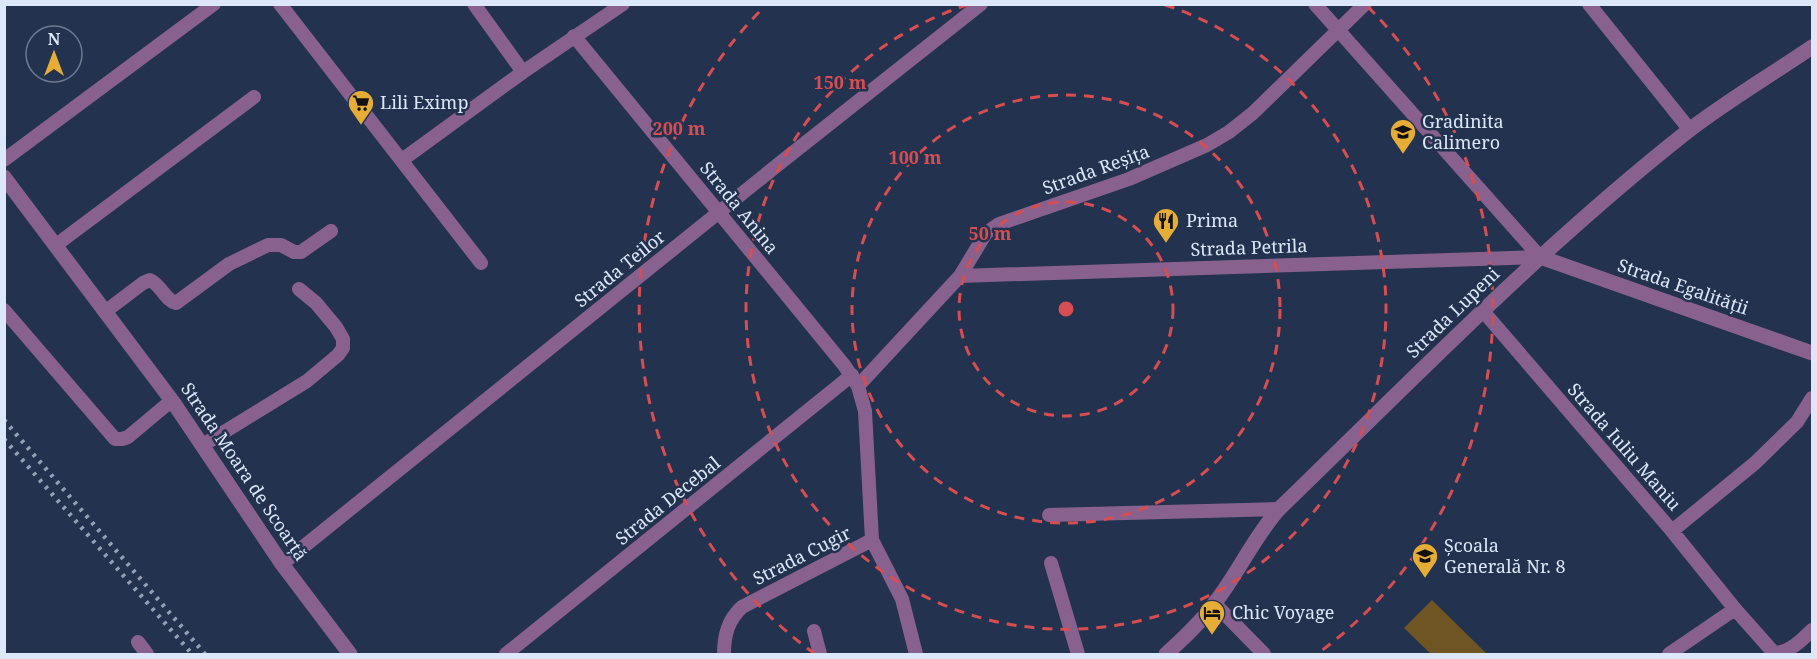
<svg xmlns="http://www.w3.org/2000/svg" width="1817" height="659" viewBox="0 0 1817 659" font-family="'Noto Serif',serif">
	<rect width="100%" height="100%" fill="#23324e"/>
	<path fill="#6e5523" d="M1432 600 1487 654H1431L1404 628Z"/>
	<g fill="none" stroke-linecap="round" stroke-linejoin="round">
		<path stroke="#88618e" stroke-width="14" d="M280 4 481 263
			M474 4 523 72
			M1315 4 1540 257
			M1589 4 1690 130
			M574 36 844 365 858 386 865 411 872 540 742 607C728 620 724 635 724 654
			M4 160 214 4
			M402 160 523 72 623 4
			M56 245 254 97
			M960 276 1540 257
			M4 310 115 439H122L128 437 165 406 173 402
			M106 311 143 283 150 280C161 285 165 300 176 303L229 264 268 245H281L294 252H301L331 231
			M1483 311 1672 531 1735 609
			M858 386 960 276 986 233 999 224 1129 179 1207 145 1229 132 1253 113 1365 4
			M203 445 307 381 338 355 343 348V339L336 327 316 303 299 289
			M1049 515 1279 509
			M1672 531 1755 463 1797 422 1812 398
			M872 540 902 599 916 654
			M1051 563 1078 654
			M282 564 780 163 981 4
			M1215 604 1264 654
			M814 631 820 654
			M138 642 147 654
			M506 654 852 375
			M1669 654 1735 609 1774 653C1789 653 1802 640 1812 630"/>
		<path stroke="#88618e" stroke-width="15" d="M4 177 173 402 282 564 350 654
			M1540 257 1812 353
			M1166 654C1183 639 1200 623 1214 604 1238 574 1253 538 1279 509 1412 380 1542 246 1688 131 1727 101 1771 75 1812 47"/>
		<path stroke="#94a0b6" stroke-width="4.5" stroke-dasharray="3 6" stroke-linecap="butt" d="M4 420 205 654
			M4 439 192 654"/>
	</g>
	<g fill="none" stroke="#d74e52" stroke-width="3" stroke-dasharray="10 8">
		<circle cx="1066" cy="309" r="107"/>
		<circle cx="1066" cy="309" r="214"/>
		<path d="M1165 5A320 320 0 1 1 967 5"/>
		<path d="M815 654A427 427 0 0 1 764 7M1368 7A427 427 0 0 1 1317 654"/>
	</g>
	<defs>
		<g id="supermarket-pin" transform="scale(1.35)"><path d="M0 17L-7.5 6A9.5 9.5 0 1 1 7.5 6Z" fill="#e5ad35" stroke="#23324e"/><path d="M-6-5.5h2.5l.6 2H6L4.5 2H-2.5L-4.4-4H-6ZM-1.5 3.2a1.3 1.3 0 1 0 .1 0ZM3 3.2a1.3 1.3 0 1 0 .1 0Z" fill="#111"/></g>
		<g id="school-pin" transform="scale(1.35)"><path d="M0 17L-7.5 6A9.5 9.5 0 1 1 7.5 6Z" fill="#e5ad35" stroke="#23324e"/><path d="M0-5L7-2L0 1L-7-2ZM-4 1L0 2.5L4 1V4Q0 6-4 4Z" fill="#111"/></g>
		<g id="restaurant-pin" transform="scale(1.35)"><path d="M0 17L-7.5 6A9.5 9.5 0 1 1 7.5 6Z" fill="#e5ad35" stroke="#23324e"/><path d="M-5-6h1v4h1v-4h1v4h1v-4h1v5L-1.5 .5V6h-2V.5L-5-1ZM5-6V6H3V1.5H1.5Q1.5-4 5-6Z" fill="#111"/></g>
		<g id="hotel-pin" transform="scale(1.35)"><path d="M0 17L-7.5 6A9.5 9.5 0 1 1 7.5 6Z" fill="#e5ad35" stroke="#23324e"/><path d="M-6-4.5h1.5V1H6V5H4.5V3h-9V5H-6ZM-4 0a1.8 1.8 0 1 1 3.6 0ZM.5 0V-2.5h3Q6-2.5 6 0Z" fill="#111"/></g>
	</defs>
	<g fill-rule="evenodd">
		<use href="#supermarket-pin" x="361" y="103"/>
		<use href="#school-pin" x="1403" y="132"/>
		<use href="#restaurant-pin" x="1166" y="221"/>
		<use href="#school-pin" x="1425" y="556"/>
		<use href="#hotel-pin" x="1212" y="613"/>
	</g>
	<g text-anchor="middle" stroke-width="5" stroke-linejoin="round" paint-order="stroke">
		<g font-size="18" fill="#dce7f9" stroke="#23324e" text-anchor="start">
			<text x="380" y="109">Lili Eximp</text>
			<text x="1422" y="128">Gradinita<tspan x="1422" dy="21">Calimero</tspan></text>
			<text x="1186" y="227">Prima</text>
			<text x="1444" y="552">Școala<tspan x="1444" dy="21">Generală Nr. 8</tspan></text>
			<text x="1232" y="619">Chic Voyage</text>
		</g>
		<g font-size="18" fill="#dce7f9" stroke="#23324e">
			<text transform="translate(1096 170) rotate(-20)" y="6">Strada Reșița</text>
			<text transform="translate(739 208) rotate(51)" y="6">Strada Anina</text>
			<text transform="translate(1249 248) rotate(-2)" y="6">Strada Petrila</text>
			<text transform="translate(620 269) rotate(-39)" y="6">Strada Teilor</text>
			<text transform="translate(1683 287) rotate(19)" y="6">Strada Egalității</text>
			<text transform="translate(1453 313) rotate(-44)" y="6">Strada Lupeni</text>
			<text transform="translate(1624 447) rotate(49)" y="6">Strada Iuliu Maniu</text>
			<text transform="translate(244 472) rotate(56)" y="6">Strada Moara de Scoarță</text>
			<text transform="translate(668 501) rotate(-39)" y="6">Strada Decebal</text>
			<text transform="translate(802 556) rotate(-27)" y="6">Strada Cugir</text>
		</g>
	</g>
	<circle cx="1066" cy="309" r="9" fill="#d74e52" stroke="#23324e" stroke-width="3"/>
	<g font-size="18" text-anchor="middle" font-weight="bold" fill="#d74e52" stroke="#23324e" stroke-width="5" stroke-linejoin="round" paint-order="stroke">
		<text x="840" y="89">150 m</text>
		<text x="679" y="135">200 m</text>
		<text x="915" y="164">100 m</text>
		<text x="990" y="240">50 m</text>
	</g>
	<rect width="1817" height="659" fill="none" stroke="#dce7f9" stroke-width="12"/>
	<g transform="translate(54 54)"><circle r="28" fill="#23324e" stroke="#6d7a92" stroke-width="1.5"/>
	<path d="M0-4.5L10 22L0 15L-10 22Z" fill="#e5ad35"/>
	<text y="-9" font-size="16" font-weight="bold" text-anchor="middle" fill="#dce7f9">N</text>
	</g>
</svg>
